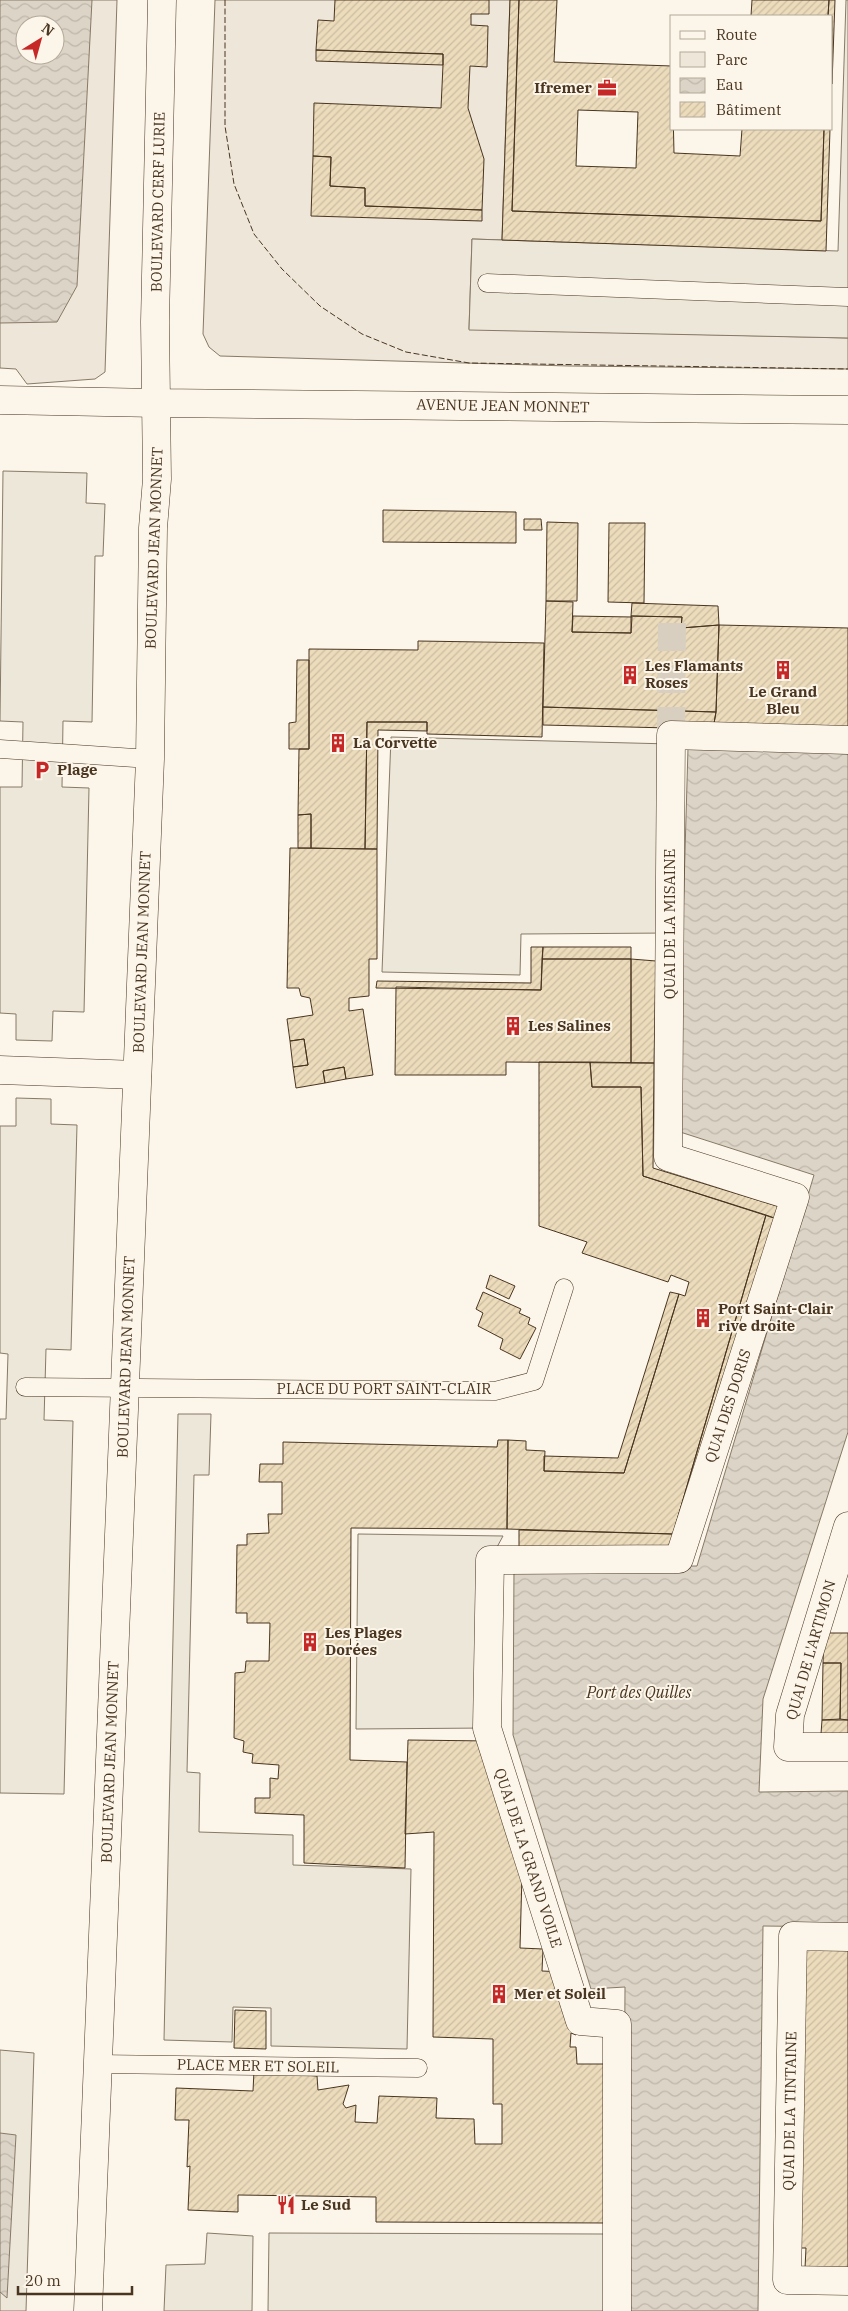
<svg xmlns="http://www.w3.org/2000/svg" width="848" height="2311" viewBox="0 0 848 2311" font-family="'IBM Plex Serif',serif">
	<defs>
		<pattern id="water-waves" width="16" height="10" patternUnits="userSpaceOnUse" patternTransform="scale(1.25)"><rect width="16" height="10" fill="#dcd4c6"/><path d="M0 5q4-4 8 0t8 0" fill="none" stroke="#beb7aa"/></pattern>
		<pattern id="building-hatch" width="6" height="6" patternUnits="userSpaceOnUse" patternTransform="scale(1.25)"><rect width="6" height="6" fill="#ecdcbc"/><path d="M-1 1l2-2M0 6l6-6M5 7l2-2" fill="none" stroke="#ccbda1"/></pattern>
	</defs>
	<rect width="100%" height="100%" fill="#fbf6e9"/>
	<path fill="#ede6d9" stroke="#887966" fill-rule="evenodd" d="M0 0H117L105 372 95 379 27 384 16 369 0 368ZM25 25H55V55H25Z
		M215 0H510L502 240 472 239 469 329 848 338V369L569 366 220 356 209 347 203 334Z"/>
	<path fill="#ede7d9" stroke="#887966" d="M846 0H848V338L469 330 472 239 838 251Z
		M3 471 87 473 86 503 105 504 103 556H95L92 722 63 721 62 787 89 788 84 1012 53 1011 52 1041 16 1040V1014L0 1013V787H22L23 722 0 721Z
		M391 737 671 744 669 933 521 934 520 975 382 972Z
		M16 1098 51 1099V1124L77 1125 71 1350 46 1349 44 1420 73 1421 64 1794 0 1793V1419H6L8 1354 0 1353V1126H16Z
		M178 1414H211L209 1475H194L187 1772 200 1773 199 1832 293 1835V1865L411 1869 407 2049 271 2046V2008L233 2007 232 2042 164 2040Z
		M358 1534 503 1536 490 1560 487 1728 356 1729Z
		M0 2050 34 2053 26 2311H0Z
		M207 2233 253 2236 252 2311H164L166 2265 205 2264Z
		M269 2233 605 2234 604 2311H268Z"/>
	<path fill="url(#water-waves)" stroke="#887966" fill-rule="evenodd" d="M0 0H92L77 286 57 322 0 323ZM25 25H55V55H25Z
		M688 748 848 752V1432L763 1699 759 1792 848 1791V1927L763 1926 758 2311H623L625 1987 591 1989 513 1735 514 1567 697 1566 814 1175 677 1131Z
		M0 2133 16 2135 7 2298 0 2292Z"/>
	<path fill="url(#building-hatch)" stroke="#4a3520" fill-rule="evenodd" d="M335 0H489V14H471V25L488 26 487 67 470 66 468 108 484 159 482 210 365 206V188L330 186 331 157 313 156 314 103 441 108 443 65V54L316 50 318 20 334 21Z
		M510 0H519L512 211 821 221 824 129H830L826 251 502 240Z
		M519 0H557L554 62 672 66 674 153 740 156 742 129H824L821 221 512 211ZM578 110 638 112 636 168 576 166Z
		M752 0H829L828 16H751Z
		M829 0H835L832 84V16H828Z
		M316 50 443 54V65L316 61Z
		M313 156 331 157 330 186 365 188V206L482 210V221L311 216Z
		M383 510 516 512V543L383 542Z
		M524 519H541L542 530H524Z
		M547 522 578 523 577 601H546Z
		M609 523H645L644 603 608 602Z
		M546 601 573 602 572 632 631 633V616L682 617 681 628 719 625 716 712 543 707Z
		M632 603 718 606 719 625 681 628 682 617 631 616Z
		M573 616 632 617 631 633 572 632Z
		M719 625 848 628V730L713 729 716 712Z
		M418 641 544 643 542 737 427 734V722H367L365 849 311 848V814L298 815 299 749H309V649L418 650Z
		M297 660H309V749H289V723L296 722Z
		M543 707 716 712 713 729 543 725Z
		M367 722H427V731L378 730 377 849H365Z
		M311 814V848H298V815Z
		M290 848 377 849V959H369V996L349 998V1011L363 1009 373 1075 346 1079 344 1067 323 1071 325 1083 296 1088 293 1067 308 1065 304 1039 290 1041 287 1019 313 1015 310 998 301 996 299 988H287Z
		M531 947H543L541 990 376 988 377 981 531 983Z
		M543 947H631V959H542Z
		M542 959H631V1063L506 1062V1075H395L396 987 541 990Z
		M631 959 656 961 654 1063H631Z
		M304 1039 308 1065 293 1067 290 1041Z
		M539 1062H590L592 1087H641L643 1176 766 1215 673 1534 507 1529 508 1440 526 1441V1450L545 1451 544 1471 624 1473 679 1294 685 1296 689 1282 671 1275 668 1282 582 1253 587 1242 539 1226Z
		M590 1062 654 1063 653 1168 783 1208 780 1220 643 1176 641 1087H592Z
		M344 1067 346 1079 325 1083 323 1071Z
		M766 1215 780 1220 683 1551 519 1548V1530L673 1534Z
		M490 1275 515 1286 509 1299 486 1288Z
		M483 1292 521 1309 519 1313 530 1318 528 1324 536 1328 520 1359 500 1349 503 1339 478 1326 483 1313 476 1309Z
		M670 1292 679 1294 624 1473 544 1471V1456L618 1458Z
		M498 1440H508L507 1529 351 1528 350 1760 407 1762 405 1868 304 1863V1815L255 1813V1798H270V1778L278 1779 279 1765 252 1763 253 1754 243 1752 244 1741 234 1738 235 1673 245 1672 246 1661H269L270 1623H247V1613H236L237 1545H247V1534L269 1533 268 1514H282V1482H259L260 1464H283V1442L497 1447Z
		M824 1633H848V1720L840 1719 841 1663H823Z
		M823 1663H841L840 1719 822 1720Z
		M822 1720H848V1735L821 1734Z
		M408 1740 489 1741 522 1874 520 1948 543 1949 542 1971 564 1972 577 2014 576 2035 571 2033 570 2047H576L577 2064H607L606 2223 376 2222V2197L238 2195V2212L188 2210 190 2166 187 2167 189 2120H175L176 2088 253 2091 254 2071 317 2076 318 2090 349 2085 343 2104 346 2108 356 2105 355 2122 377 2123 379 2096 437 2098 436 2118 474 2119 475 2144H502V2104H493V2039L433 2037 434 1832 405 1834Z
		M800 1946 848 1947V2269L805 2268 806 2248H794Z
		M235 2010 266 2011V2049L234 2048Z"/>
	<g fill="none" stroke-linecap="round" stroke-linejoin="round">
		<path stroke="#d8cfc1" stroke-width="28" stroke-dasharray="28 14" stroke-linecap="butt" d="M671 735 672 614"/>
		<g stroke="#4a3520" stroke-width="19">
			<path id="lane" d="M487 283 848 297
				M0 749 150 759
				M25 1387 495 1391 534 1381 564 1288
				M98 2064 418 2068"/>
		</g>
		<g stroke="#4a3520" stroke-width="29">
			<path id="street" d="M0 400 157 403
				M0 1070 137 1075
				M848 1526 790 1715 788 1747H848
				M848 1937 793 1936 787 2280 848 2281
				M617 2311V2024L580 2021 487 1728 490 1560 679 1559 795 1197 668 1157 671 735 848 740"/>
		</g>
		<g stroke="#4a3520" stroke-width="29">
			<path id="secondary" d="M157 403 848 410
				M88 2311 150 759 153 528 157 479 155 322 162 0"/>
		</g>
		<use href="#lane" stroke="#fbf6e9" stroke-width="18"/>
		<use href="#street" stroke="#fbf6e9" stroke-width="28"/>
		<use href="#secondary" stroke="#fbf6e9" stroke-width="28"/>
		<path stroke="#4a3520" stroke-width="1" stroke-dasharray="6 2.5" stroke-linecap="butt" d="M225 0V126L234 184 254 234 282 269 320 306 362 334 406 352 469 363 848 369"/>
	</g>
	<defs>
		<g id="office-bare" transform="scale(1.5)"><path d="M-6-3h4V-5.5h4V-3h4V5H-6ZM-1-4.5V-3h2v-1.5ZM-6 0V1H6V0Z" fill="#c62828" stroke="#fbf6e9" stroke-width="2.5" paint-order="stroke"/></g>
		<g id="building-bare" transform="scale(1.5)"><path d="M-4-6H4V6H1V3H-1V6H-4ZM-2.5-4.3h1.7v1.8h-1.7ZM.8-4.3h1.7v1.8H.8ZM-2.5-1h1.7V.8h-1.7ZM.8-1h1.7V.8H.8Z" fill="#c62828" stroke="#fbf6e9" stroke-width="2.5" paint-order="stroke"/></g>
		<g id="parking-bare" transform="scale(1.5)"><path d="M-3.5-5.5H1a3.5 3.5 0 0 1 0 7H-1V5.5H-3.5ZM-1-3.4V-.6H.8a1.4 1.4 0 0 0 0-2.8Z" fill="#c62828" stroke="#fbf6e9" stroke-width="2.5" paint-order="stroke"/></g>
		<g id="restaurant-bare" transform="scale(1.5)"><path d="M-5-6h1v4h1v-4h1v4h1v-4h1v5L-1.5 .5V6h-2V.5L-5-1ZM5-6V6H3V1.5H1.5Q1.5-4 5-6Z" fill="#c62828" stroke="#fbf6e9" stroke-width="2.5" paint-order="stroke"/></g>
	</defs>
	<g fill-rule="evenodd">
		<use href="#office-bare" x="607" y="88"/>
		<use href="#building-bare" x="783" y="670"/>
		<use href="#building-bare" x="630" y="675"/>
		<use href="#building-bare" x="338" y="743"/>
		<use href="#parking-bare" x="42" y="770"/>
		<use href="#building-bare" x="513" y="1026"/>
		<use href="#building-bare" x="703" y="1318"/>
		<use href="#building-bare" x="310" y="1642"/>
		<use href="#building-bare" x="499" y="1994"/>
		<use href="#restaurant-bare" x="286" y="2205"/>
	</g>
	<g text-anchor="middle" stroke-width="4" stroke-linejoin="round" paint-order="stroke">
		<g font-size="15" font-weight="bold" fill="#4a3520" stroke="#fbf6e9" text-anchor="start">
			<text x="592" y="93" text-anchor="end">Ifremer</text>
			<text x="645" y="671">Les Flamants<tspan x="645" dy="17">Roses</tspan></text>
			<text x="783" y="697" text-anchor="middle">Le Grand<tspan x="783" dy="17">Bleu</tspan></text>
			<text x="353" y="748">La Corvette</text>
			<text x="57" y="775">Plage</text>
			<text x="528" y="1031">Les Salines</text>
			<text x="718" y="1314">Port Saint-Clair<tspan x="718" dy="17">rive droite</tspan></text>
			<text x="325" y="1638">Les Plages<tspan x="325" dy="17">Dorées</tspan></text>
			<text x="514" y="1999">Mer et Soleil</text>
			<text x="301" y="2210">Le Sud</text>
		</g>
		<g font-size="15" fill="#4a3520" stroke="#fbf6e9">
			<text transform="translate(158 202) rotate(-89)" y="5">BOULEVARD CERF LURIE</text>
			<text transform="translate(503 406) rotate(1)" y="5">AVENUE JEAN MONNET</text>
			<text transform="translate(154 548) rotate(-88)" y="5">BOULEVARD JEAN MONNET</text>
			<text transform="translate(670 924) rotate(-90)" y="5">QUAI DE LA MISAINE</text>
			<text transform="translate(142 952) rotate(-88)" y="5">BOULEVARD JEAN MONNET</text>
			<text transform="translate(126 1357) rotate(-88)" y="5">BOULEVARD JEAN MONNET</text>
			<text x="384" y="1394">PLACE DU PORT SAINT-CLAIR</text>
			<text transform="translate(728 1406) rotate(-72)" y="5">QUAI DES DORIS</text>
			<text transform="translate(811 1650) rotate(-74)" y="5">QUAI DE L'ARTIMON</text>
			<text transform="translate(110 1762) rotate(-88)" y="5">BOULEVARD JEAN MONNET</text>
			<text transform="translate(528 1858) rotate(72)" y="5">QUAI DE LA GRAND VOILE</text>
			<text transform="translate(258 2066) rotate(1)" y="5">PLACE MER ET SOLEIL</text>
			<text transform="translate(790 2111) rotate(-89)" y="5">QUAI DE LA TINTAINE</text>
		</g>
		<g font-size="16" font-style="italic" fill="#4a3520" stroke="#fbf6e9">
			<text x="639" y="1698">Port des Quilles</text>
		</g>
	</g>
	<rect x="670" y="15" width="162" height="115" fill="#fbf6e9" stroke="#b4a999"/>
	<rect x="680" y="31" width="25" height="8" fill="#fbf6e9" stroke="#b4a999"/>
	<text x="716" y="40" font-size="15" fill="#4a3520">Route</text>
	<rect x="680" y="52" width="25" height="15" fill="#ede6d9" stroke="#b4a999"/>
	<text x="716" y="65" font-size="15" fill="#4a3520">Parc</text>
	<rect x="680" y="78" width="25" height="15" fill="url(#water-waves)" stroke="#b4a999"/>
	<text x="716" y="90" font-size="15" fill="#4a3520">Eau</text>
	<rect x="680" y="102" width="25" height="15" fill="url(#building-hatch)" stroke="#b4a999"/>
	<text x="716" y="115" font-size="15" fill="#4a3520">Bâtiment</text>
	<g transform="translate(40 40) rotate(37)"><circle r="24" fill="#fbf6e9" stroke="#b4a999"/>
	<path d="M0-4L9 19L0 12L-9 19Z" fill="#c62828"/>
	<text y="-8" font-size="14" font-weight="bold" text-anchor="middle" fill="#4a3520">N</text>
	</g>
	<path d="M18 2286v8h114v-8" fill="none" stroke="#4a3520" stroke-width="2.5"/>
	<text x="25" y="2286" font-size="15" fill="#4a3520" stroke="#fbf6e9" stroke-width="4" paint-order="stroke">20 m</text>
</svg>
